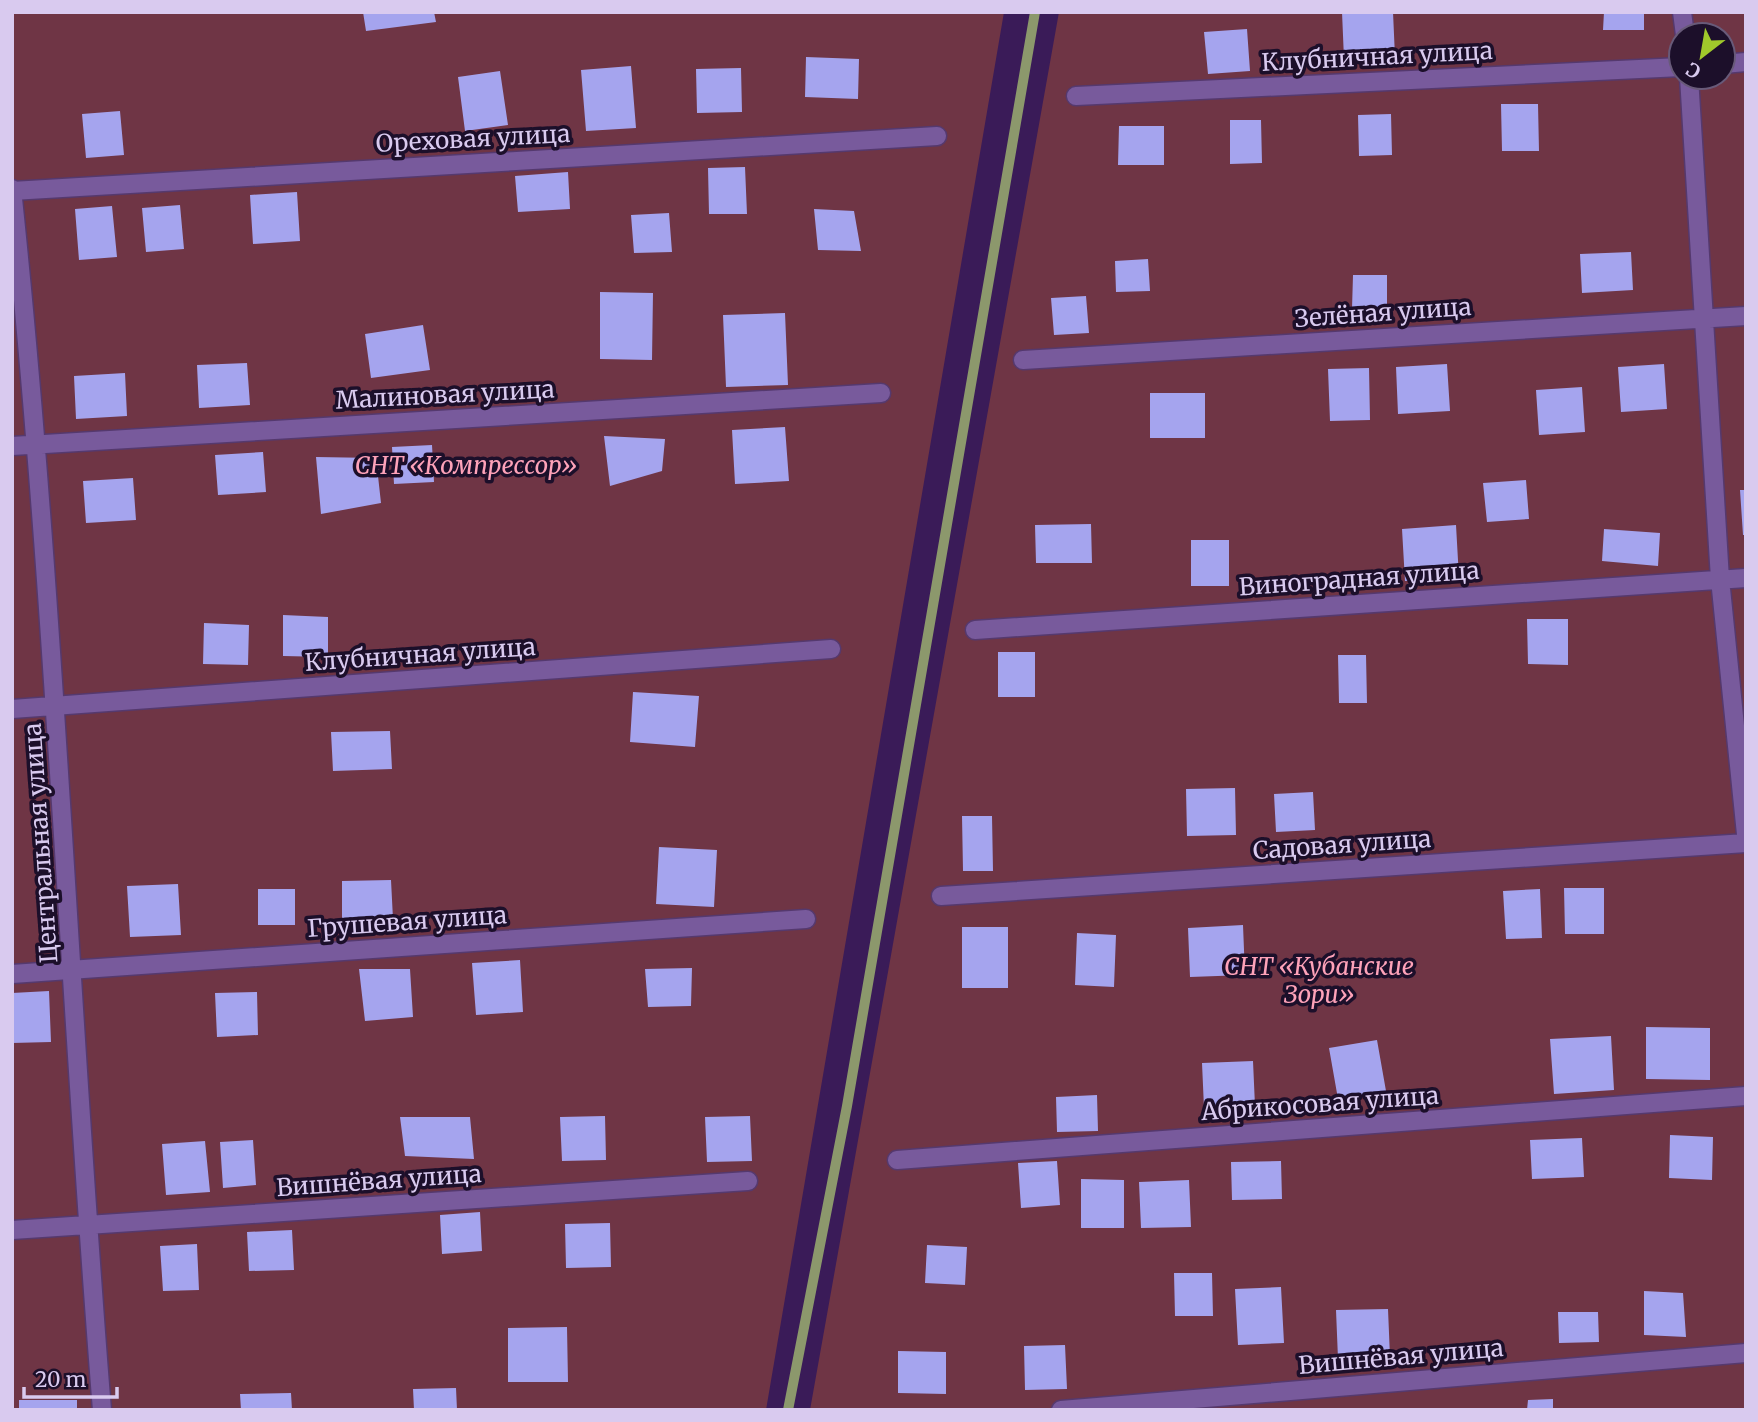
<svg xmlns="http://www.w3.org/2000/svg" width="1758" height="1422" viewBox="0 0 1758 1422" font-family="Merriweather,serif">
	<rect width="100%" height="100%" fill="#3a1b58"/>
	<path fill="#6f3545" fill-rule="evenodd" d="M12 12H1004L766 1410H12Z
		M1059 12H1746V1410H810ZM1681 35H1723V77H1681Z"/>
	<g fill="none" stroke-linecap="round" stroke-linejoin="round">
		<path stroke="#8c986c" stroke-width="10" d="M788 1410 847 1106 1035 12"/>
	</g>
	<path fill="#a5a4ee" d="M363 12H434L436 22 366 31Z
		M1342 12H1393L1395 57 1344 59Z
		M1604 12H1644V30H1603Z
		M1247 29 1250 71 1208 74 1204 32Z
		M806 57 859 59 858 99 805 97Z
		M631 66 636 128 586 131 581 70Z
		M741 68 742 112 697 113 696 69Z
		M500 71 508 125 465 131 458 77Z
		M1501 104H1538L1539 151H1502Z
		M120 111 124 155 86 158 82 114Z
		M1391 114 1392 155 1359 156 1358 115Z
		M1230 120H1261L1262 163 1230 164Z
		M1119 126H1164V165H1118Z
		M745 167 747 214H709L708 168Z
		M568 172 570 209 518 212 515 176Z
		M297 192 300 241 253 244 250 195Z
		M180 205 184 249 146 252 142 208Z
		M112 206 117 257 79 260 75 209Z
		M814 209 854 211 861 251 818 250Z
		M669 213 672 252 634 253 631 215Z
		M1631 252 1633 290 1582 293 1580 254Z
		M1148 259 1150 291 1116 292 1115 261Z
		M1353 275H1387V309H1352Z
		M600 292 653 293 652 360 600 359Z
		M1086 296 1089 333 1054 335 1051 298Z
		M785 313 788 385 726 387 723 315Z
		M423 325 430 370 371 378 365 334Z
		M247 363 250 405 199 408 197 365Z
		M1447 364 1450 411 1398 414 1396 367Z
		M1664 364 1667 409 1621 412 1618 367Z
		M1369 368 1370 420 1330 421 1328 369Z
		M125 373 127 416 76 419 74 376Z
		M1582 387 1585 432 1539 435 1536 390Z
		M1150 393H1205V438H1150Z
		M785 427 789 481 735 484 732 430Z
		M604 436 665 439 662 471 610 486Z
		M432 445 434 482 394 484 392 447Z
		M263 452 266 492 218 495 215 455Z
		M316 457 376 458 381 503 321 514Z
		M133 478 136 520 86 523 83 481Z
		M1526 480 1529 519 1487 522 1483 483Z
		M1740 490H1746V535H1743Z
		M1091 524 1092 563H1036L1035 525Z
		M1456 525 1459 578 1405 581 1402 529Z
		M1604 529 1660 533 1658 566 1602 561Z
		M1191 540H1229V586H1191Z
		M283 615 328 617V657L283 656Z
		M1527 619H1568V665L1528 664Z
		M204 623 249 625 248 665 203 664Z
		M998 652H1035V697H998Z
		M1338 655H1366L1367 703H1339Z
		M633 692 699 696 695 747 630 742Z
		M390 731 392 769 333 771 331 732Z
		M1235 788 1236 835 1187 836 1186 789Z
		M1313 792 1315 830 1276 832 1274 794Z
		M962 816H992L993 871H963Z
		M659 847 717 850 714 907 656 904Z
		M391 880 393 919 342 921V881Z
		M178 884 181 935 130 937 127 886Z
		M1564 888H1604V934H1565Z
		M258 889H295V925H258Z
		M1540 889 1542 938 1506 939 1503 891Z
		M1243 925 1245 975 1190 977 1188 928Z
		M962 927H1008V988H962Z
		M1077 933 1116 935 1114 987 1075 985Z
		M520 960 523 1012 476 1015 472 963Z
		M692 968 691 1006 648 1007 645 969Z
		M359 969H410L413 1017 365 1021Z
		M49 991 51 1042 12 1043V993Z
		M257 992 258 1035 217 1037 215 993Z
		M1646 1027 1710 1028V1080L1646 1079Z
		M1611 1036 1614 1090 1554 1094 1550 1039Z
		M1377 1040 1386 1091 1338 1099 1329 1048Z
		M1253 1061 1255 1106 1204 1108 1202 1063Z
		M1097 1095 1098 1131 1057 1132 1056 1097Z
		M605 1116 606 1160 562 1161 560 1117Z
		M750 1116 752 1161 707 1162 705 1117Z
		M400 1117H470L474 1159 405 1156Z
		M1670 1135 1713 1137 1712 1180 1669 1178Z
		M1582 1138 1584 1177 1532 1179 1530 1140Z
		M253 1140 256 1185 223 1188 220 1142Z
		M205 1141 210 1192 166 1195 162 1144Z
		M1057 1161 1060 1205 1021 1208 1018 1163Z
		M1281 1161 1282 1199 1232 1200 1231 1162Z
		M1081 1179 1124 1180V1228H1081Z
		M1189 1180 1191 1227 1141 1228 1139 1182Z
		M480 1212 482 1251 442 1254 440 1215Z
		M610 1223 611 1267 566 1268 565 1224Z
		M292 1230 294 1270 249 1271 247 1232Z
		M197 1244 199 1290 163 1291 160 1246Z
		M927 1245 967 1247 965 1285 925 1283Z
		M1174 1273H1212L1213 1316H1175Z
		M1281 1287 1284 1343 1238 1345 1235 1289Z
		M1644 1291 1683 1293 1686 1337 1644 1335Z
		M1388 1309 1390 1357 1338 1359 1336 1310Z
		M1558 1312H1598L1599 1342 1559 1343Z
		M567 1327 568 1382H508V1328Z
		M1065 1345 1067 1389 1025 1390 1024 1346Z
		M898 1351 946 1352V1394L898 1393Z
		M456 1388 457 1410H414L413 1389Z
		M291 1393 292 1410H241L240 1394Z
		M1553 1399V1410H1527L1528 1400Z
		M19 1400H77V1410H19Z"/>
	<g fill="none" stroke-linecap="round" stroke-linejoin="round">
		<g stroke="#55396e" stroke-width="21">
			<path id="minor" d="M1682 12 1685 35
				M1723 64 1746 62
				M1689 77 1720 579 1746 834
				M1076 96 1681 67
				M12 189C55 595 69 1003 102 1410
				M12 191 937 136
				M1023 360 1746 316
				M12 446 881 393
				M975 630 1746 578
				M12 709 831 649
				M941 896 1746 843
				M12 974 806 919
				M897 1160 1746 1096
				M12 1230 748 1181
				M1061 1410 1746 1353"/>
		</g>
		<use href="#minor" stroke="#785a9c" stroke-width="18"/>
	</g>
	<g text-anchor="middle" stroke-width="7" stroke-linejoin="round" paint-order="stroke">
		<g font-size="24" fill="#d9caef" stroke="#1c0f2a">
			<text transform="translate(1377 57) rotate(-3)" y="8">Клубничная улица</text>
			<text transform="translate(473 139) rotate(-3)" y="8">Ореховая улица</text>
			<text transform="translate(1383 313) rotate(-4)" y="8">Зелёная улица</text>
			<text transform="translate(445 395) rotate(-3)" y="8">Малиновая улица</text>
			<text transform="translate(1359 579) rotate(-4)" y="8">Виноградная улица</text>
			<text transform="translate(420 655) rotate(-4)" y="8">Клубничная улица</text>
			<text transform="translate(41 843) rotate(-94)" y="8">Центральная улица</text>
			<text transform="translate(1342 845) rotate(-4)" y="8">Садовая улица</text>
			<text transform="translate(407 922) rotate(-4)" y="8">Грушевая улица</text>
			<text transform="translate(1320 1104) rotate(-4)" y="8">Абрикосовая улица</text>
			<text transform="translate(379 1181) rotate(-4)" y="8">Вишнёвая улица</text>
			<text transform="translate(1401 1357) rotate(-5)" y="8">Вишнёвая улица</text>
		</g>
		<g font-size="24" font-style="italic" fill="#fea2b9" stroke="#1c0f2a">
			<text x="466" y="474">СНТ «Компрессор»</text>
			<text x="1319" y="975">СНТ «Кубанские<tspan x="1319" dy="28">Зори»</tspan></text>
		</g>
	</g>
	<rect width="1758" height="1422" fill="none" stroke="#d9caef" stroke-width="28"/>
	<g transform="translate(1702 56) rotate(211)"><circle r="33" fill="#1c0f2a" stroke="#685a79" stroke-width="2"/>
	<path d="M0-5L12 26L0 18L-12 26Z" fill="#a0c92b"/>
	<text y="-10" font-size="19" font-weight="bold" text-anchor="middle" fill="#d9caef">С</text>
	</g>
	<path d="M24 1387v10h93v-10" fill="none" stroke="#d9caef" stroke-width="3.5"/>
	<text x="35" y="1387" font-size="21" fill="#d9caef" stroke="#1c0f2a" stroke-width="5" paint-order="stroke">20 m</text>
</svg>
